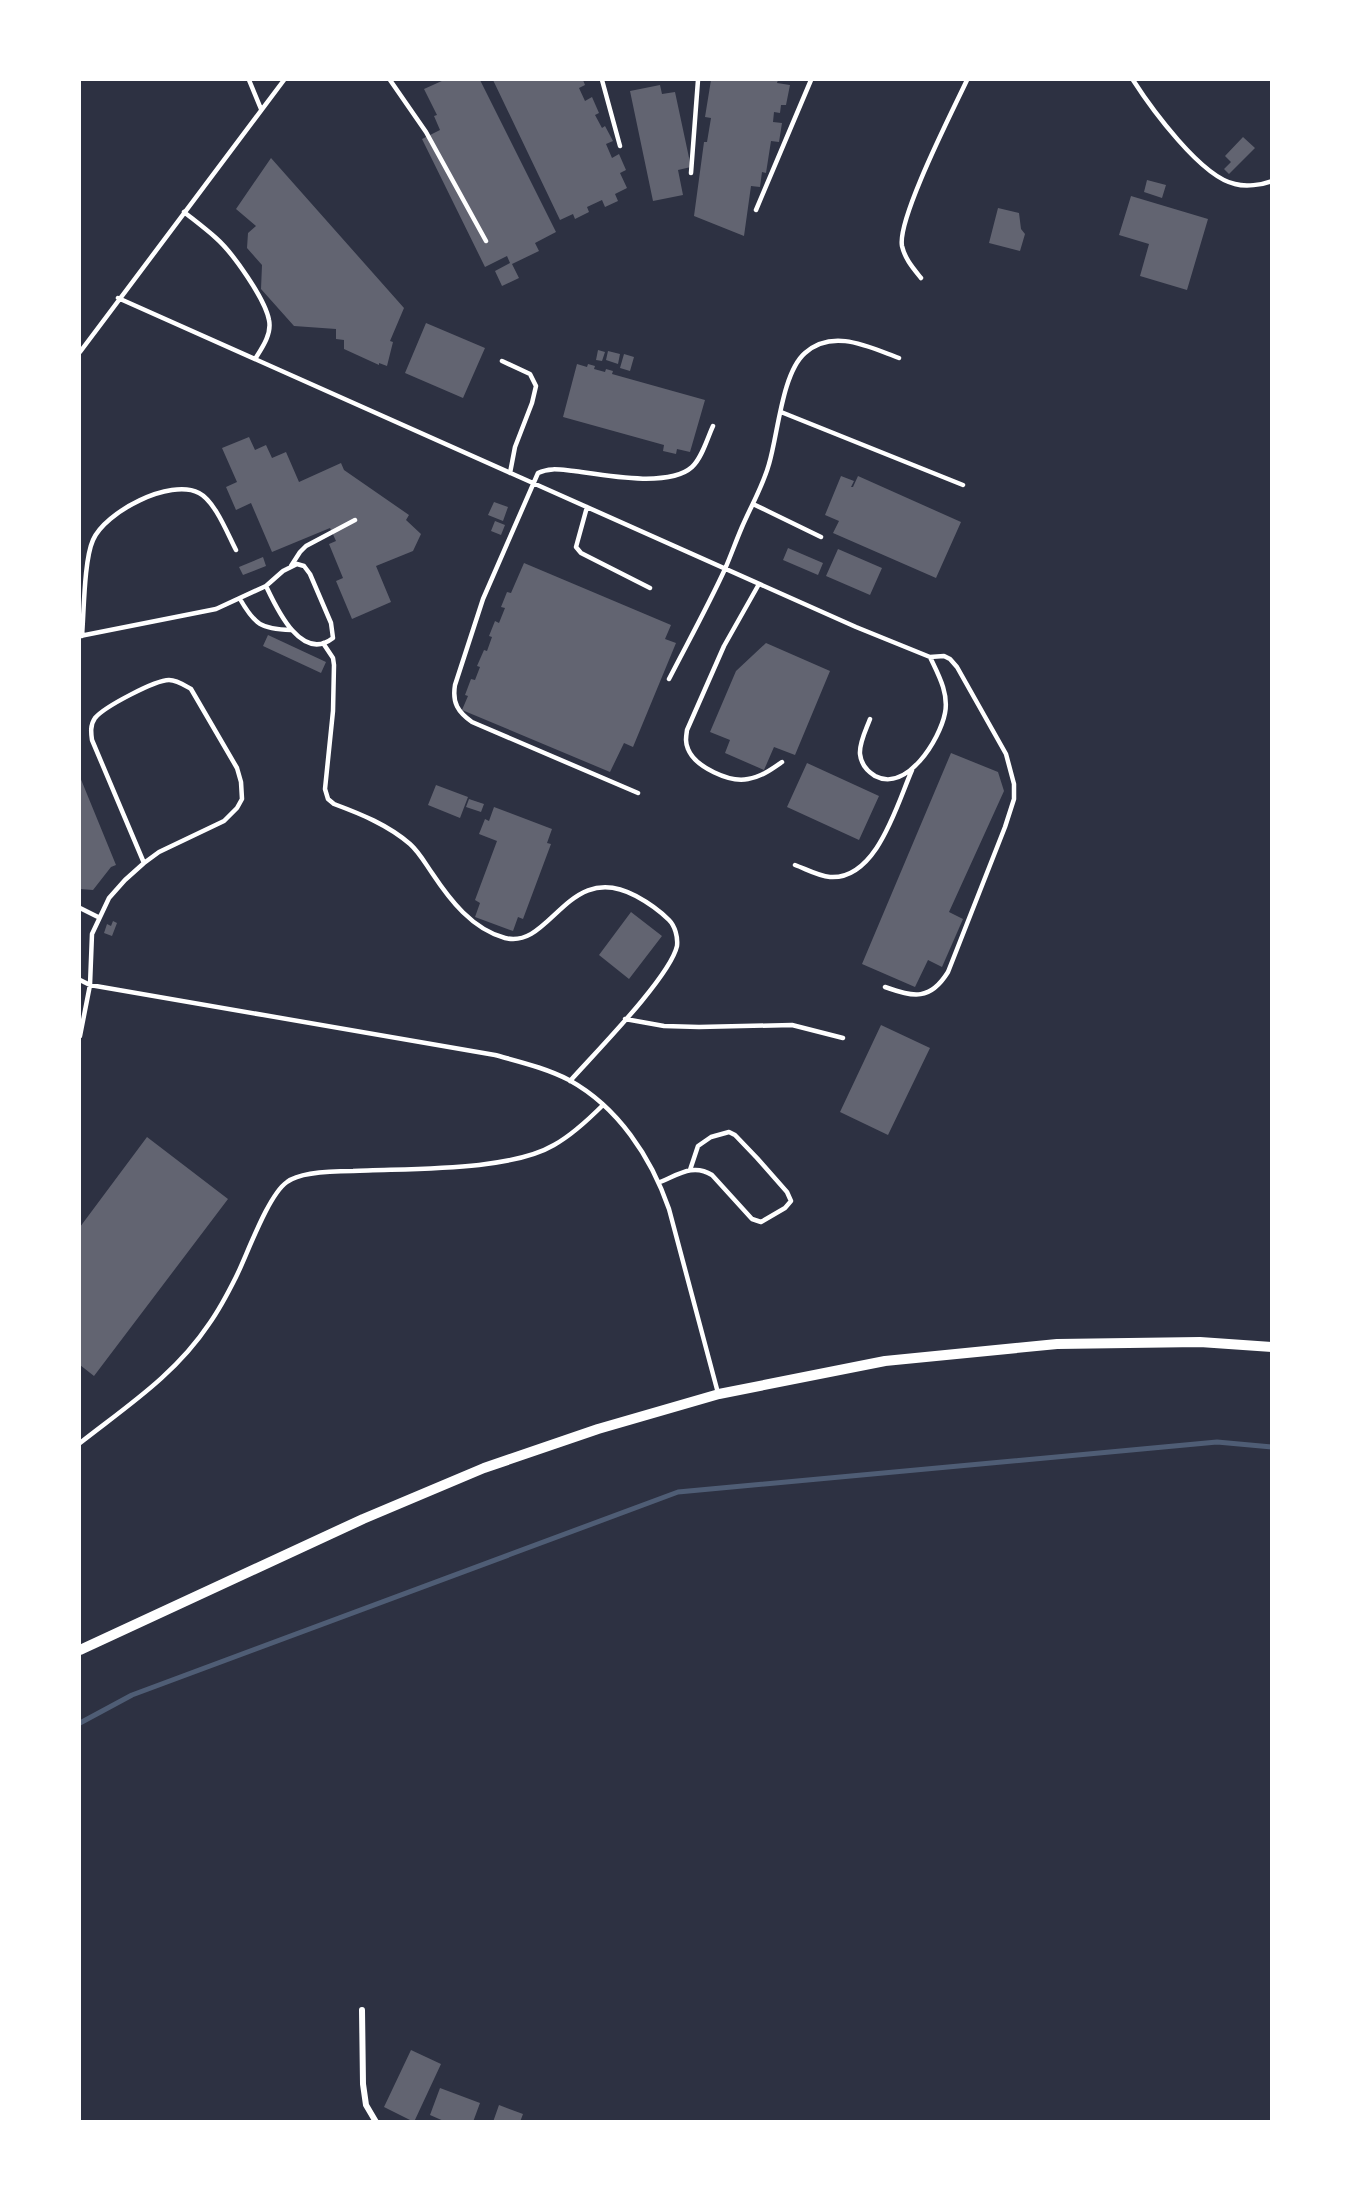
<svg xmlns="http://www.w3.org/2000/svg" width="1351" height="2201" viewBox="0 0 1351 2201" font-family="Montserrat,sans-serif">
	<rect width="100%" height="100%" fill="#2d3142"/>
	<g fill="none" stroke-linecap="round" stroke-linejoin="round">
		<path stroke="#4f5d75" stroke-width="5" d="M80 1723 132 1695 678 1492 1217 1442 1272 1447"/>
	</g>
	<path fill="#626471" d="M444 80H480L556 232 535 243 539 251 512 264 519 278 502 286 495 271 510 263 507 256 485 267 422 139 440 130 434 116 437 115 424 89Z
		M493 80H583L585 85 579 88 585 101 592 97 599 113 595 115 602 128 605 126 613 141 606 144 612 158 619 154 626 170 620 173 627 188 615 194 618 201 605 207 602 200 587 207 589 212 575 219 573 214 560 220Z
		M711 80H778L777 83 790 85 786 105H781L780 113 774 112 773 122 782 123 779 142 771 141 766 173 762 172 760 187 751 186 744 236 694 216 704 142H707L711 118 705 117Z
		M660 85 662 94 675 92 691 167 678 170 683 195 653 201 630 91Z
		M1243 137 1255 148 1229 174 1224 169 1231 162 1225 156Z
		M271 158 404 308 390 341 393 342 387 366 379 363V365L344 349V340L336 339V329L294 326 261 289 262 265 247 248 248 233 256 226 236 209Z
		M1147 180 1166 185 1162 198 1144 192Z
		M1131 196 1208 219 1187 290 1140 276 1149 244 1119 235Z
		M998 208 1019 213 1021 229 1025 234 1020 251 989 243Z
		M426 323 485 348 463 398 405 373Z
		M598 350 605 352 602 361 596 360Z
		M608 351 620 354 618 364 606 360Z
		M624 354 634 357 630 371 620 368Z
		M577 364 587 367 588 364 595 366 594 369 605 372 606 369 613 371 612 374 705 400 690 452 677 449 676 454 663 451 664 445 563 417Z
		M249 437 255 450 266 445 272 458 286 452 299 482 341 463 344 470 409 515 406 520 421 534 413 551 376 566 391 602 352 619 336 581 343 578 329 544 336 541 330 528 272 552 251 503 236 510 226 487 237 482 222 448Z
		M841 476 854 481 851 487H853L858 476 961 522 936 578 833 533 839 521 825 515Z
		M494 502 508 507 503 521 488 515Z
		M495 521 505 525 501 535 491 531Z
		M788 548 823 563 818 575 783 560Z
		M838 549 882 568 870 595 826 576Z
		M263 557 266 566 243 575 239 567Z
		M524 563 671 625 665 639 676 643 633 747 624 743 610 772 462 710 468 696 465 695 471 679 475 680 480 667 477 666 484 650 487 651 492 637 489 636 495 621 499 623 505 608 501 607 507 592 511 593Z
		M268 635 326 662 321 673 263 646Z
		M766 643 830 671 795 755 774 747 764 770 725 753 730 740 710 732 736 671Z
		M951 753 998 772 1004 791 949 912 963 919 942 967 928 960 915 987 862 964Z
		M807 763 879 796 859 840 787 807Z
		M80 777 116 865 111 867 93 890 80 889Z
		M436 785 468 797 460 818 428 805Z
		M469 799 484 804 481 812 466 807Z
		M494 807 552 829 547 843 551 844 523 919 518 917 513 931 475 917 480 903 475 900 497 841 479 834 485 819 489 821Z
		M631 912 662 936 629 979 599 955Z
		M113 921 117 923 112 936 104 933 107 924 111 926Z
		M881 1025 930 1048 888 1135 840 1112Z
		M147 1137 228 1199 94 1376 80 1365V1227Z
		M411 2050 441 2064 414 2122 384 2107Z
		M440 2088 480 2103 473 2122H446L430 2115Z
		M499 2105 523 2114 520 2122H493Z"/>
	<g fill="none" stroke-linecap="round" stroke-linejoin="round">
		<path stroke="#fff" stroke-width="4.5" d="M249 80 261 109
			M390 80 426 132 486 241
			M602 80 620 146
			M1133 80C1151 108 1201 177 1235 184 1246 187 1261 185 1272 181
			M691 173 698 80
			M756 210 811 80
			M184 212C194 220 206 229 216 238 233 253 265 299 269 320 272 334 262 348 255 359
			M921 278C913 268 905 259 902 246 897 219 953 110 967 80
			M118 298 856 627 930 657 944 656 950 659 957 667 1006 754 1014 784V799L1005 827 948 972C930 1001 914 997 885 987
			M80 352 284 80
			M502 361 530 374 536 386 532 403 515 447 510 473
			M781 412 963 485
			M753 504 821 537
			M587 507 576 547 581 553 650 588
			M291 566 300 552 306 546 355 520
			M759 584 724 646 687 730C686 737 685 742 688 749 695 767 730 783 748 779 761 777 772 769 782 762
			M240 599C255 625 261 629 291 630
			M80 636 216 609 266 586 283 571 297 564 304 566 310 574 331 623 333 638C301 663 276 607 266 586
			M82 636C84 612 84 560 93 540 105 512 170 478 199 493 215 501 228 535 236 550
			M323 643 333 658 334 665 333 711 325 789 328 799 334 804C361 814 388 825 410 844 419 852 425 863 432 873 450 900 472 929 505 938 551 950 568 859 636 896 649 903 659 910 669 920 675 926 678 937 677 946 670 977 595 1053 570 1081
			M669 679C688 642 708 606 725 569 731 555 736 541 742 527 751 506 763 486 769 464 778 434 782 373 805 353 833 328 869 347 899 358
			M870 719C866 730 859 743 860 754 861 764 867 771 875 776 907 793 940 739 945 713 949 693 938 674 930 657
			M638 793 472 722C458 712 452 703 455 685L483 599 538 473C550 467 562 470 574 471 603 475 669 488 692 467 702 458 707 439 713 426
			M795 865C806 869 818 876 830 877 877 880 897 804 912 770
			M80 908 98 917
			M80 980 90 985 495 1055C520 1062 546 1068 569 1080 618 1107 651 1157 669 1209L718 1393
			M625 1019 664 1026 699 1027 792 1025 843 1038
			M80 1036 90 985 92 934 109 898 125 880 144 863 159 852 224 821 237 808 242 799 241 782 237 768 191 689C184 685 177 680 169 680 155 680 104 707 95 718 90 725 91 733 92 740L144 863
			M660 1182C678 1175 693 1163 712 1175L752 1219 761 1222 785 1208 791 1201 787 1192 757 1158 735 1135 729 1132 711 1137 698 1146 690 1170
			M80 1443C127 1406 175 1375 209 1324 219 1310 228 1293 236 1277 247 1255 268 1195 287 1182 300 1172 336 1171 353 1171 407 1168 508 1172 554 1145 572 1135 588 1120 603 1105"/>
		<path stroke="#fff" stroke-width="6" d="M362 2010 363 2084 366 2105 376 2122"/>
		<path stroke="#fff" stroke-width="10" d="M80 1650 363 1519 484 1468 598 1429 719 1394 885 1361 1057 1344 1200 1342 1272 1347"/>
	</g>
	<rect width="1351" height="2201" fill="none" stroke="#ffffff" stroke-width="162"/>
</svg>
